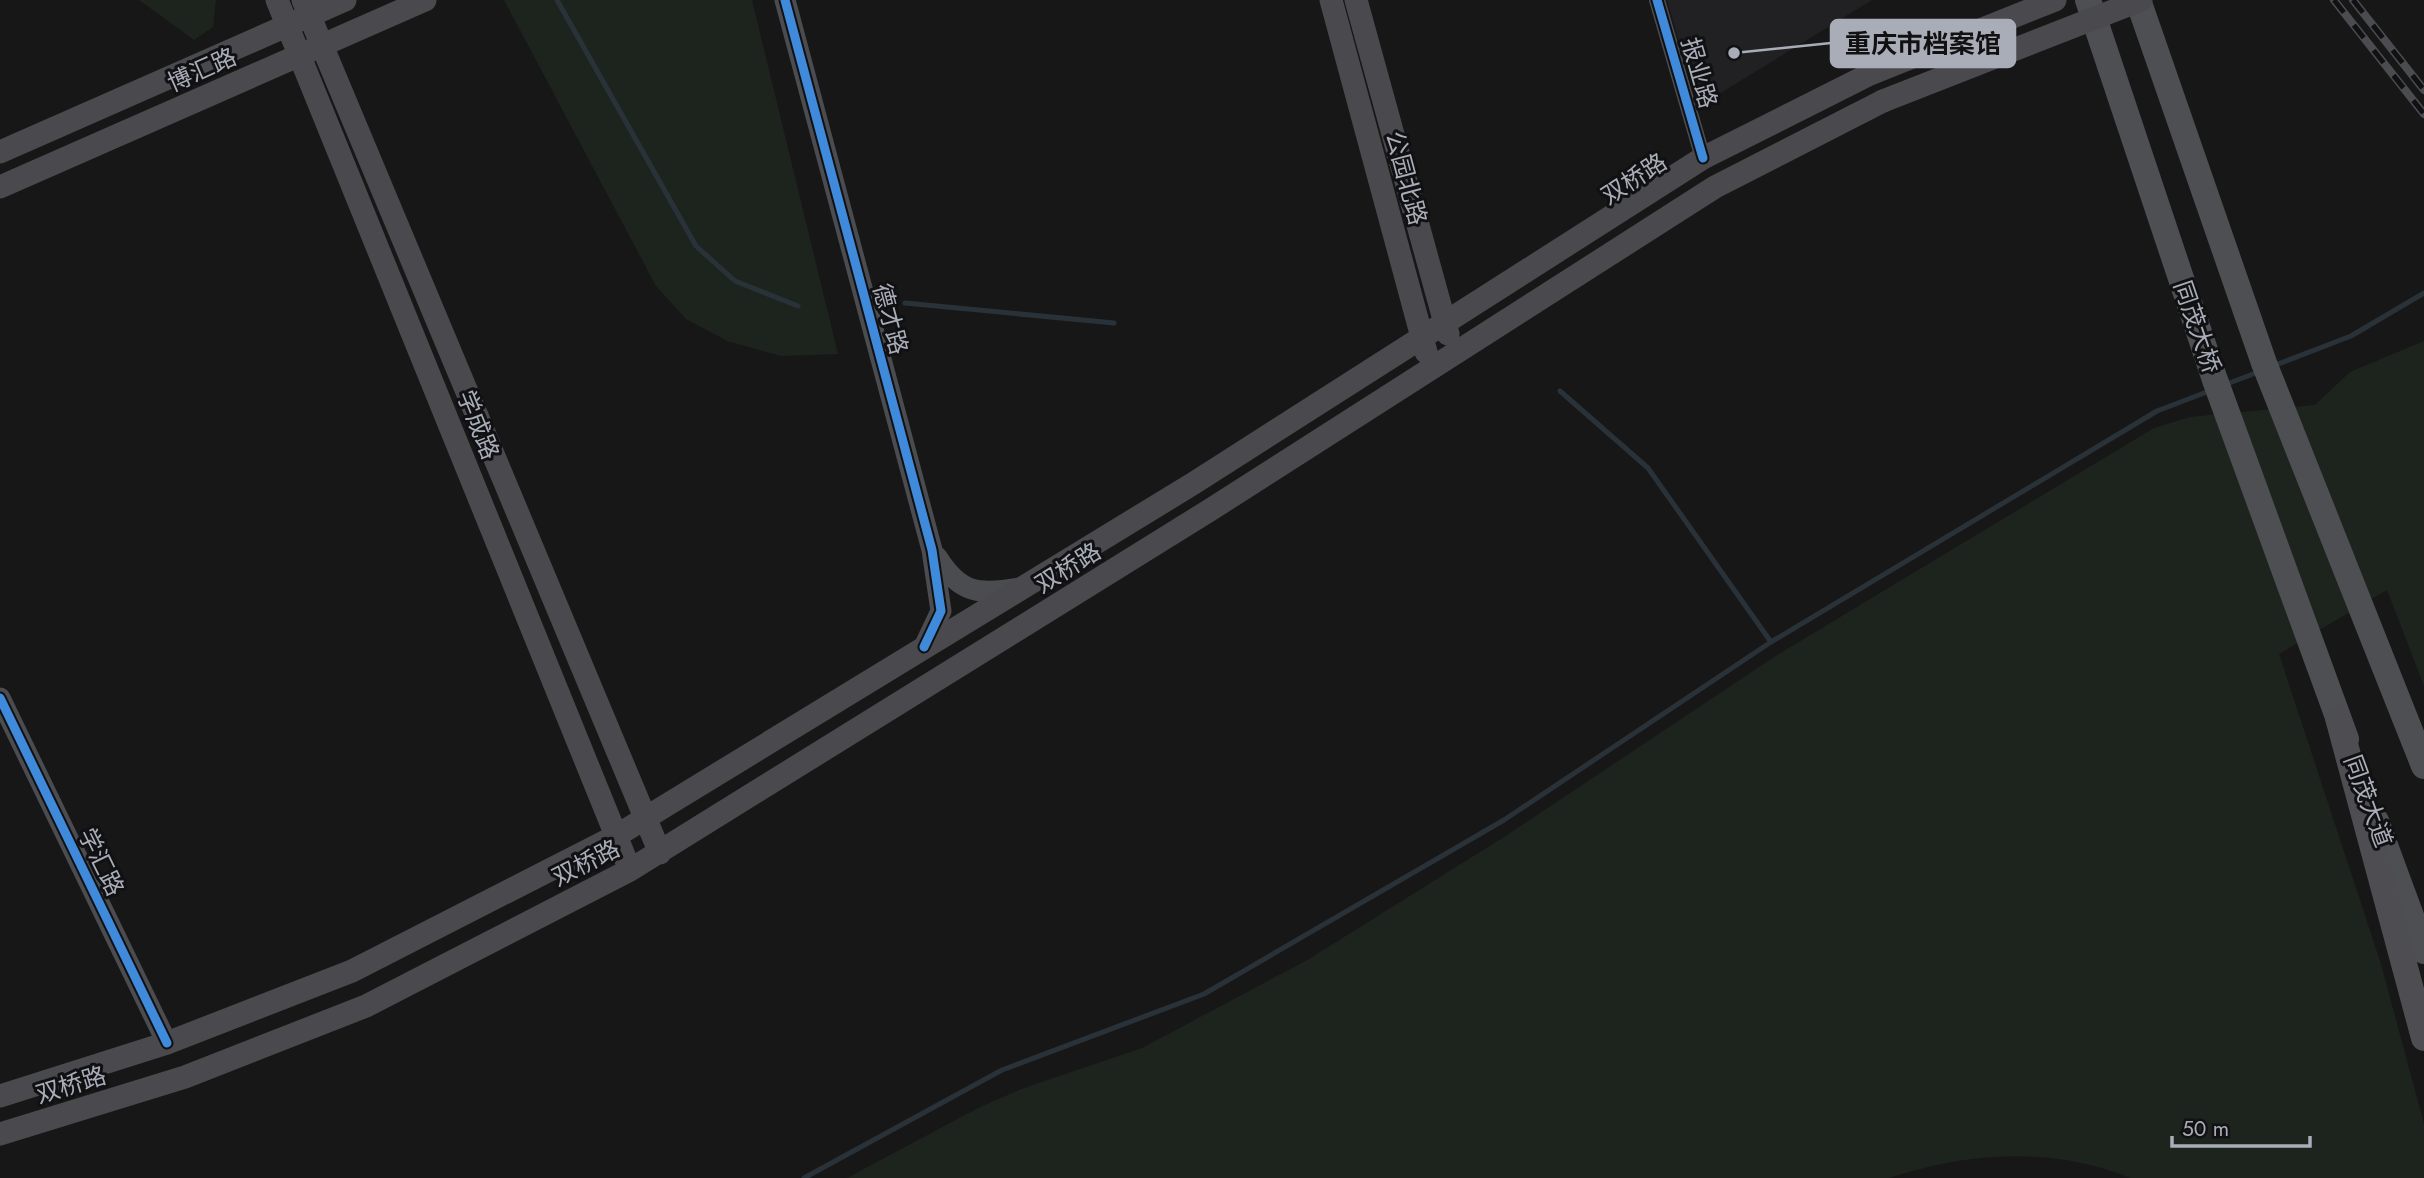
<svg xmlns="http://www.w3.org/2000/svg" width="2424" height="1178" viewBox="0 0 2424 1178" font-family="Jost,'Noto Sans SC',sans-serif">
	<rect width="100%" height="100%" fill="#171717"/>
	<path fill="#212123" d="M1667 0H1872L1698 107Z"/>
	<path fill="#1d241e" d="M139 0H216L213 27 194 40Z
		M504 0H752L838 354 781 356 727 341 686 319 656 286Z
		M2424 341V686L2387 590 2279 654 2381 964 2424 1124V1178H2130C2052 1146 1967 1152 1889 1178H847L978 1108 1024 1088 1142 1048 1309 959 1504 837 1777 655 2154 428 2190 417 2315 405 2350 372Z"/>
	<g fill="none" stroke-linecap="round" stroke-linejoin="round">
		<path stroke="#2a3239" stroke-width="5" d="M557 0 696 246 735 281 798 306
			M905 303 1114 323
			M2273 366 2351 336 2424 293
			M2224 385 2261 371
			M1560 391 1648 468 1771 642
			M804 1178 1002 1070 1204 994 1504 820 1771 642 2157 411 2212 390"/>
		<path stroke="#4b4c50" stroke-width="16" d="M1657 0 1703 158"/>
		<path stroke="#4b4c50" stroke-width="21" d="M785 0 932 550 941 611 924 647
			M937 557C960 594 979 595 1019 588
			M0 698 167 1043"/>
		<path stroke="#4a4a4e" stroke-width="23" d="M277 0 630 870
			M303 0 660 853
			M1331 0 1426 352
			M1356 0 1448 334
			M0 152 345 0
			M0 187 425 0
			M0 1096 167 1043 352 971 616 836 1194 483 1703 158 1870 74 2055 0
			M0 1134 185 1077 366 1006 630 870 1210 510 1715 187 1883 101"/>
		<path stroke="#4d4f52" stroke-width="26" d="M2088 0 2215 380 2346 739
			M2138 0 2264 363 2424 766
			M2376 821 2424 951"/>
		<path stroke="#4e4e52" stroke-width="26" d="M2338 718 2424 1038"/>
		<g stroke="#4b4c4f" stroke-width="8">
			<path id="rail" d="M2334 0 2424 114
				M2353 0 2424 90"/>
		</g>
		<use href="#rail" stroke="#111113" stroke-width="5" stroke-dasharray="16" stroke-linecap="butt"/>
		<path stroke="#4a4a4e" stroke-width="23" d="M1883 101 2141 0"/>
		<g stroke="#111113" stroke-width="13">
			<path id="cycleway" d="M785 0 932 550 941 611 924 647
				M1657 0 1703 158
				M0 698 167 1043"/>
		</g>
		<use href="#cycleway" stroke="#408adc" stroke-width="9"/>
	</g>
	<g text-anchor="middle" stroke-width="6" stroke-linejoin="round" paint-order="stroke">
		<g font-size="24" fill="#a8adb8" stroke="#111113">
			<text transform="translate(202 70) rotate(-24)" y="8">博汇路</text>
			<text transform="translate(1699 73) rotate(74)" y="8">报业路</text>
			<text transform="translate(1406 178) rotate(75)" y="8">公园北路</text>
			<text transform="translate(1634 179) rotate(-33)" y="8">双桥路</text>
			<text transform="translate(890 319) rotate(75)" y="8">德才路</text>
			<text transform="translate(2197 327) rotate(71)" y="8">同茂大桥</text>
			<text transform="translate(478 425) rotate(68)" y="8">学成路</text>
			<text transform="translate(1068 568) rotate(-32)" y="8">双桥路</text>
			<text transform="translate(2368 801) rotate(70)" y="8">同茂大道</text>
			<text transform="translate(101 862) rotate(64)" y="8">学汇路</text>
			<text transform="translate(586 863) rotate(-27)" y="8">双桥路</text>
			<text transform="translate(71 1085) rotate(-17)" y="8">双桥路</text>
		</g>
	</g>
	<path fill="none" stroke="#a8adb8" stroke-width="2.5" d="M1734 53L1831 43"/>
	<circle fill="#a8adb8" stroke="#111113" stroke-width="2.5" cx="1734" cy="53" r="7"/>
	<rect fill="#a8adb8" stroke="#a8adb8" stroke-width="2.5" x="1831" y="20" width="184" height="47" rx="7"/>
	<g font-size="26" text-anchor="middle" font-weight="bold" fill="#111">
		<text x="1923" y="53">重庆市档案馆</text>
	</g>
	<path d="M2172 1136v10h138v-10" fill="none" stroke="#a8adb8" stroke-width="3.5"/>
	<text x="2182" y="1136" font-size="21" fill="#a8adb8" stroke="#111113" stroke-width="5" paint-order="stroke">50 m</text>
</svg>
